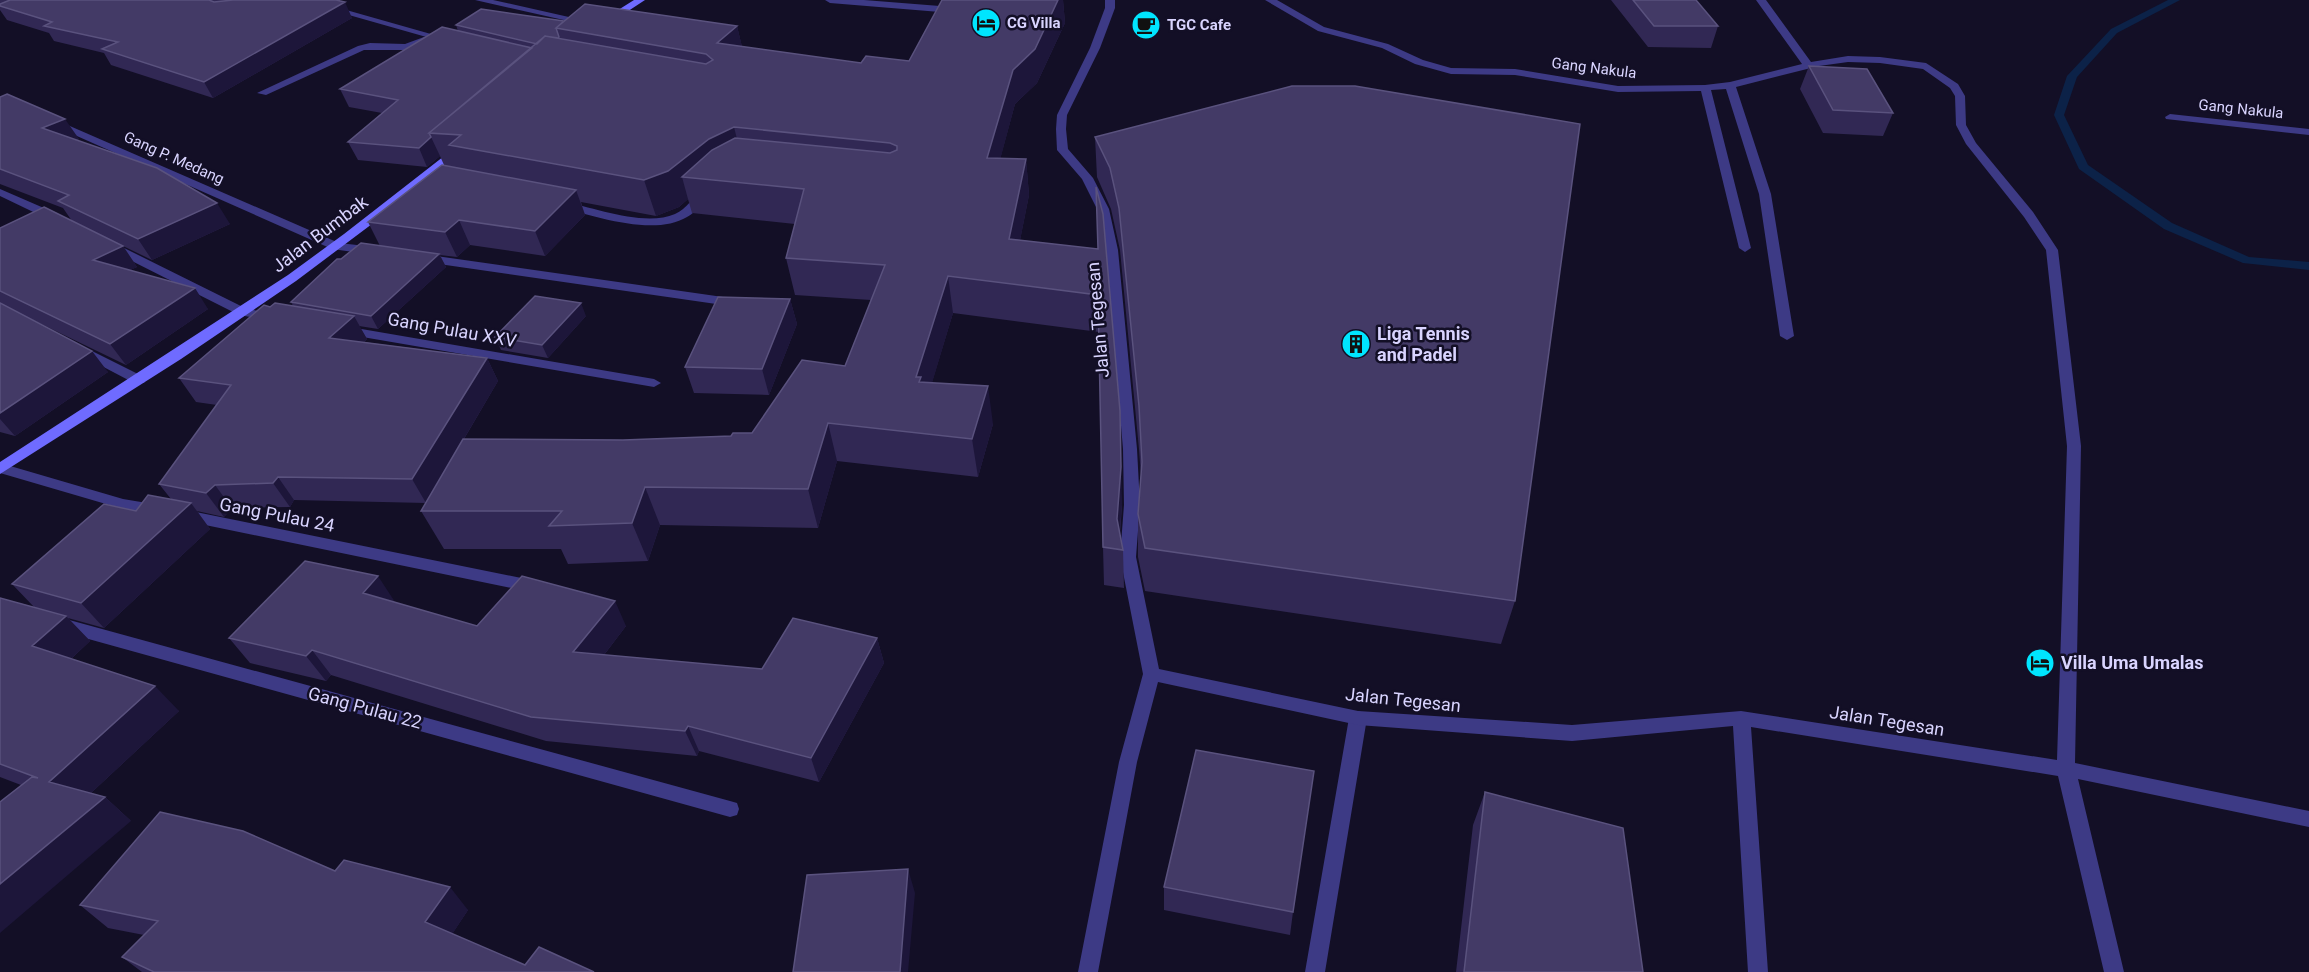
<svg xmlns="http://www.w3.org/2000/svg" width="2309" height="972" viewBox="0 0 2309 972" font-family="Roboto,sans-serif">
	<rect width="100%" height="100%" fill="#130f26"/>
	<g fill="none" stroke-linecap="round" stroke-linejoin="round">
		<path fill="#0c2248" fill-rule="evenodd" d="M2168 0H2180L2117 33 2077 77 2064 115 2088 165 2172 223 2249 257 2309 262V270L2243 263 2164 229 2079 169 2054 115 2067 76 2111 29Z"/>
		<path fill="#3d3a85" fill-rule="evenodd" d="M424 37 429 40 405 50H364L266 95 257 93 358 46 370 43 405 44Z
			M1358 711 1364 713 1367 718 1325 972H1305L1349 718 1352 713Z"/>
		<path fill="#3d3a85" fill-rule="evenodd" d="M296 0H311L452 40 444 42Z
			M475 0H493L591 22 586 25Z
			M825 0H864L940 6 945 9 940 12 830 3Z
			M1105 0H1115V8L1100 48 1067 115 1066 129 1068 149 1093 178 1109 209 1118 250 1137 449 1140 505 1136 557 1159 669 1358 711 1572 725 1741 711 2057 760 2067 446 2046 250 2024 217 1966 144 1956 125 1955 96 1950 88 1923 69 1880 63 1848 62 1819 66 1736 87 1771 194 1794 336 1787 340 1780 336 1759 194 1726 89 1711 90 1751 248 1745 252 1739 248 1701 91 1618 92 1515 75 1451 74 1415 64 1382 48 1318 31 1265 0H1277L1324 27 1388 44 1423 60 1451 68 1515 69 1618 86 1705 85 1730 82 1802 64 1756 0H1766L1811 62 1848 56 1880 57 1926 63 1958 84 1965 96 1966 125 1976 143 2033 212 2058 250 2081 446 2075 763 2309 811V827L2078 779 2124 972H2104L2058 776 1751 727 1768 972H1748L1733 726 1572 741 1358 725 1158 682 1137 762 1098 972H1078L1119 762 1143 674 1120 557 1124 505 1123 449 1106 250 1097 209 1082 179 1057 150 1056 129 1057 115 1090 48 1105 8Z
			M2170 114 2309 129V135L2166 119 2165 117Z
			M56 120 339 243 375 247 381 251 375 255 332 249 52 125V121Z
			M0 189 60 215 62 218 56 222 52 221 0 196Z
			M705 192 711 195C704 203 696 212 687 217 654 237 594 216 559 207L557 205 563 201C594 208 645 227 675 214 687 209 693 195 705 192Z
			M112 242 247 309 278 314 280 317 273 321 239 315 108 249V243Z
			M422 254 737 299 743 303 737 307 418 261 416 258Z
			M344 326 654 379 661 383 654 387 339 333 337 330 339 327Z
			M80 345 144 377 146 380 144 383H134L75 352 73 349 75 346Z
			M0 463 123 499 159 505 164 507 167 511 164 515 159 517 123 509 0 473Z
			M186 510 536 581 542 583 544 587 542 591 536 593 181 520 178 516 181 512Z
			M62 618 730 801 737 803 739 809 737 815 730 817 56 630 54 625 56 620Z"/>
		<path fill="#6f6bff" fill-rule="evenodd" d="M634 0H645L613 21H607V17Z
			M457 146 461 147V151L408 197 296 281 181 359 0 474V462L288 275 344 234Z"/>
	</g>
	<path fill="#312854" fill-rule="evenodd" d="M0 0H336L352 18 213 98 111 65 104 53 54 41 49 33 7 20 0 10Z
		M942 0H1063L1065 23 1037 83 1015 104 1000 159H1026L1029 195 1020 240 1098 249 1122 505 1120 534 1123 550 1124 588 1104 585 1103 547 1099 332 953 313 932 382 993 424 978 477 837 461 818 528 660 525 648 561 568 564 561 549H444L421 511 426 503 294 500 290 507 232 508 224 517 197 511 210 529 104 628 68 618 90 641 71 659 179 711 91 793 105 797 131 821 21 785 0 777V598L34 607 12 584 136 511 171 499 159 484 217 405 196 402 179 378 270 307 293 306 291 302 341 259 380 246 368 222 444 165 440 156 427 167 358 160 348 142 382 113 349 107 340 89 458 31 456 25 564 21 737 26 742 47 861 63 909 61ZM688 199 692 213 795 224 786 258 795 295 871 300 845 366 752 433 731 436 623 440 464 439 498 381 487 358 364 342 367 339 359 326 378 329 446 267 440 255 457 257 470 245 545 256 585 215 581 202 656 216 679 207Z
		M1611 0H1696L1718 26 1711 48 1648 47Z
		M1809 66 1893 113 1883 136 1823 133 1800 89Z
		M0 97 79 139 77 140 230 224 152 260 123 246 137 267 130 270 208 309 126 365 6 307 108 372 15 436 0 432V228L72 221 63 208 0 184Z
		M1095 137 1515 601 1501 644 1145 591 1138 557V514L1141 476 1139 449 1120 250 1111 209 1097 177Z
		M790 299 797 324 769 395 694 393 685 367Z
		M586 316 548 358 501 350 495 337Z
		M394 602 477 626H626L604 655 762 669 877 638 884 663 819 782 699 751 697 756 546 741 331 675 326 681 250 663 229 638Z
		M1485 792 1643 972H1456L1473 825Z
		M335 871 468 910 452 934 525 965 594 972H142L122 957 144 935 108 928 80 905Z
		M1164 887 1293 912 1290 935 1164 910Z"/>
	<path fill="#1d163a" d="M1058 0H1063L1065 23 1037 83 1015 104 991 194 987 158 1013 70Z
		M345 2 352 18 213 98 204 82Z
		M737 26 745 59 717 43Z
		M65 119 79 139 56 149 42 128Z
		M734 127 743 163 682 177 688 199 679 207 656 216 644 180 709 139Z
		M431 137 440 156 427 167 419 148Z
		M1026 159 1029 195 1013 276 1009 239Z
		M576 190 585 215 545 256 535 231Z
		M217 203 230 224 152 260 138 239Z
		M459 220 470 245 457 257 445 232Z
		M123 246 137 267 107 281 93 260Z
		M439 254 446 267 378 329 371 316Z
		M948 276 953 313 926 403 916 377Z
		M195 288 208 309 126 365 110 344Z
		M790 299 797 324 769 395 762 369Z
		M581 303 586 316 548 358 542 345Z
		M354 316 367 339 343 361 329 338Z
		M92 351 108 372 15 436 0 419V413Z
		M487 358 498 381 426 503 412 479Z
		M988 386 993 424 978 477 972 439Z
		M1120 411 1122 505 1118 549 1117 519Z
		M828 423 837 461 818 528 808 489Z
		M278 477 294 500 290 507 273 483Z
		M215 485 232 508 224 517 206 493Z
		M645 487 660 525 648 561 632 523Z
		M191 503 210 529 104 628 81 603Z
		M378 576 395 602 363 593Z
		M615 601 626 626 587 677 573 652Z
		M66 616 90 641 58 671 32 646Z
		M877 638 884 663 819 782 811 758Z
		M312 650 331 675 326 681 306 656Z
		M155 686 179 711 77 806 49 782Z
		M688 726 699 751 697 756 685 731Z
		M105 797 131 821 0 933V884Z
		M908 869 915 893 908 972H900Z
		M450 887 468 910 445 945 425 922Z"/>
	<path fill="#433a66" stroke="#5a527e" stroke-width="1.5" d="M10 0H209L214 2 233 0H336L345 2 204 82 102 49 118 42 44 26 52 22 0 6V4Z
		M942 0H1058L1035 49 1013 70 987 158 1026 159 1009 239 1098 249 1096 187 1103 214 1120 411 1121 467 1117 519 1123 550 1103 547 1098 295 948 276 916 377H921L919 382 988 386 972 439 828 423 808 489 645 487 632 523 549 526 562 511H421L463 439 623 440 731 436 733 433H752L802 360 845 366 885 265 786 258 804 189 682 177 712 150 735 138 890 153 897 150V146L890 143 734 127 709 139 668 171 644 180 449 145 461 135 429 133 545 36 706 64 713 60 706 54 556 28 585 4 737 26 717 43 861 63 866 56 909 61Z
		M1633 0H1696L1718 26H1654Z
		M481 9 564 21 556 28 559 37 558 38 545 36 537 44 456 25Z
		M442 27 532 48 429 133 431 137 419 148 348 142 398 100 340 89Z
		M1809 66 1867 69 1893 113 1833 110Z
		M1292 86H1355L1580 124 1515 601 1145 548 1138 514 1142 462 1139 406 1119 208 1110 168 1095 137Z
		M7 94 65 119 42 128 157 168 217 203 138 239 58 201 69 195 0 169V97Z
		M442 165 576 190 535 231 459 220 445 232 368 222Z
		M44 207 123 246 93 260 195 288 110 344 0 291V228Z
		M361 243 439 254 371 316 291 302 337 259H341Z
		M535 296 581 303 542 345 495 337Z
		M718 297 790 299 762 369 685 367Z
		M0 303 92 351 0 413Z
		M275 303 354 316 329 338 487 358 412 479 278 477 273 483 215 485 206 493 159 484 231 385 179 378 264 305 270 307Z
		M148 495 191 503 81 603 12 584 104 504 136 511Z
		M305 561 378 576 363 593 477 626 522 576 615 601 573 652 762 669 793 618 877 638 811 758 688 726 685 731 531 717 312 650 306 656 229 638Z
		M0 598 66 616 32 646 155 686 49 782 105 797 0 884V802L32 777 38 778 0 764Z
		M1196 750 1314 771 1293 912 1164 887Z
		M1485 792 1623 828 1643 972H1464Z
		M160 812 243 831 335 871 344 860 450 887 425 922 525 965 539 947 594 972H154L122 957 158 921 80 905Z
		M908 869 900 972H793L807 875Z"/>
	<defs>
		<g id="hotel-disc" transform="scale(1.5)"><circle r="9.5" fill="#00e5ff" stroke="#130f26"/><path d="M-6-4.5h1.5V1H6V5H4.5V3h-9V5H-6ZM-4 0a1.8 1.8 0 1 1 3.6 0ZM.5 0V-2.5h3Q6-2.5 6 0Z" fill="#111"/></g>
		<g id="cafe-disc" transform="scale(1.5)"><circle r="9.5" fill="#00e5ff" stroke="#130f26"/><path d="M-5.5-4.5H6V0H3Q3 3.5 0 3.5H-2.5Q-5.5 3.5-5.5 0ZM3-3.2v2h1.7v-2ZM-6 4.5H4V6H-6Z" fill="#111"/></g>
		<g id="building-disc" transform="scale(1.5)"><circle r="9.5" fill="#00e5ff" stroke="#130f26"/><path d="M-4-6H4V6H1V3H-1V6H-4ZM-2.5-4.3h1.7v1.8h-1.7ZM.8-4.3h1.7v1.8H.8ZM-2.5-1h1.7V.8h-1.7ZM.8-1h1.7V.8H.8Z" fill="#111"/></g>
	</defs>
	<g fill-rule="evenodd">
		<use href="#hotel-disc" x="986" y="23"/>
		<use href="#cafe-disc" x="1146" y="25"/>
		<use href="#building-disc" x="1356" y="344"/>
		<use href="#hotel-disc" x="2040" y="663"/>
	</g>
	<g text-anchor="middle" stroke-width="5" stroke-linejoin="round" paint-order="stroke">
		<g font-size="15" font-weight="bold" fill="#d9d4ff" stroke="#130f26" text-anchor="start">
			<text x="1007" y="28">CG Villa</text>
			<text x="1167" y="30">TGC Cafe</text>
		</g>
		<g font-size="15" fill="#d9d4ff" stroke="#130f26">
			<text transform="translate(1594 68) rotate(7)" y="5">Gang Nakula</text>
			<text transform="translate(2241 109) rotate(6)" y="5">Gang Nakula</text>
			<text transform="translate(174 158) rotate(24)" y="5">Gang P. Medang</text>
		</g>
		<g font-size="18" fill="#d9d4ff" stroke="#130f26">
			<text transform="translate(320 234) rotate(-37)" y="6">Jalan Bumbak</text>
			<text transform="translate(1098 320) rotate(-95)" y="6">Jalan Tegesan</text>
			<text transform="translate(452 330) rotate(10)" y="6">Gang Pulau XXV</text>
			<text transform="translate(277 515) rotate(11)" y="6">Gang Pulau 24</text>
			<text transform="translate(1403 700) rotate(6)" y="6">Jalan Tegesan</text>
			<text transform="translate(365 708) rotate(15)" y="6">Gang Pulau 22</text>
			<text transform="translate(1887 721) rotate(9)" y="6">Jalan Tegesan</text>
		</g>
		<g font-size="18" font-weight="bold" fill="#d9d4ff" stroke="#130f26" text-anchor="start">
			<text x="1377" y="340">Liga Tennis<tspan x="1377" dy="21">and Padel</tspan></text>
			<text x="2061" y="669">Villa Uma Umalas</text>
		</g>
	</g>
</svg>
